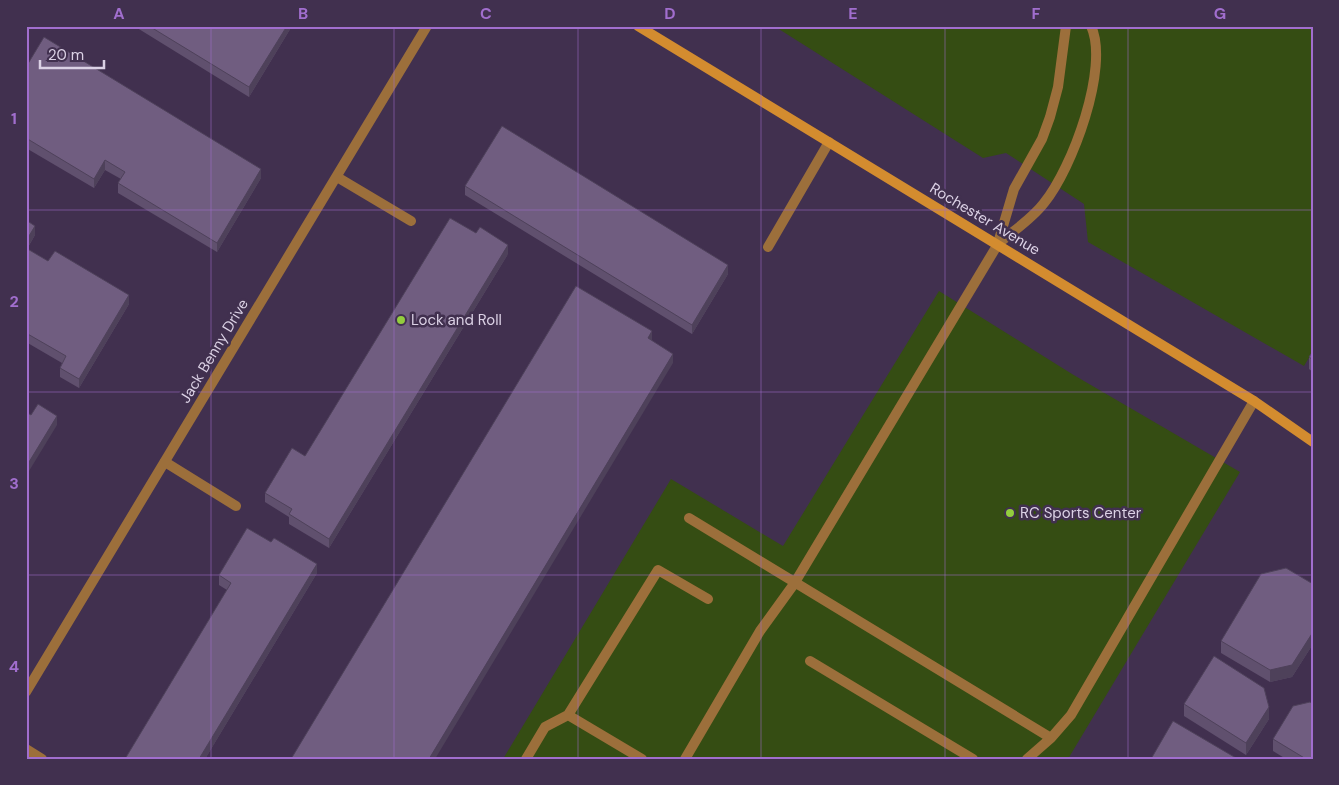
<svg xmlns="http://www.w3.org/2000/svg" width="1339" height="785" viewBox="0 0 1339 785" font-family="'DM Sans',sans-serif">
	<rect width="100%" height="100%" fill="#41304f"/>
	<path fill="#354d13" d="M774 26H1313V351L1304 366 1088 242 1084 204 1006 153 983 158Z
		M939 291 1072 374 1240 472 1068 759H503L671 479 783 546Z"/>
	<g fill="none" stroke-linecap="round" stroke-linejoin="round">
		<path stroke="#9c6f3b" stroke-width="10" d="M337 177 411 221
			M768 247 829 142
			M165 462 236 506
			M689 518 1051 738
			M810 661 973 759
			M568 715 642 759
			M26 749 42 759
			M526 759 545 727 568 715 658 570 708 599
			M685 759 760 631 794 584 998 244
			M1027 759 1051 738 1071 715 1254 401"/>
		<path stroke="#9c6f3b" stroke-width="10" d="M998 243 1014 189 1042 139 1050 117 1058 87 1066 26
			M998 244C1013 231 1032 219 1044 203 1072 169 1110 67 1091 26"/>
		<path stroke="#9c6f3b" stroke-width="10" d="M26 692 427 26"/>
		<path stroke="#d38c2f" stroke-width="10" d="M638 26 1254 401 1313 442"/>
	</g>
	<path fill="#60506e" d="M134 26H292L249 97Z
		M26 67 261 178 217 252 118 193V183L121 179 105 170 94 188 26 148Z
		M465 186 728 274 692 334 465 195Z
		M26 220 35 235 27 249 48 261 129 304 79 388 60 377V368L62 363 26 342Z
		M508 254 329 548 289 524V517L265 502V493L305 456Z
		M1313 351V372L1309 369V357Z
		M317 573 205 759H125L227 590 219 585V575Z
		M1313 584V644L1292 677 1270 682 1221 653V641Z
		M1184 704 1269 719 1246 755 1184 716Z
		M1273 739 1313 759H1286L1273 751Z"/>
	<path fill="#4e415a" d="M287 26H292L249 97V87Z
		M105 160V170L94 188V179Z
		M261 169V178L217 252V243Z
		M35 226V235L26 250V241Z
		M508 245V254L329 548V539Z
		M728 265V274L692 334V325Z
		M129 295V304L79 388V379Z
		M652 331V341L648 348V338Z
		M673 354V363L435 759H429Z
		M57 416V425L26 476V467Z
		M317 564V573L205 759H199Z
		M1313 632V644L1292 677 1270 682V670Z
		M1269 707V719L1246 755V743Z"/>
	<path fill="#705d80" stroke="#4e415a" d="M149 26H287L249 87Z
		M44 37 261 169 217 243 118 183 125 172 105 160 94 179 26 138V67Z
		M502 126 728 265 692 325 465 186Z
		M450 218 476 233 480 227 508 245 329 539 289 514 292 509 265 493 292 448 305 456Z
		M26 220 35 226 26 241Z
		M26 248 48 261 55 251 129 295 79 379 60 368 66 356 26 333Z
		M576 286 652 331 648 338 673 354 429 759H291Z
		M1313 351V360L1309 357Z
		M38 404 57 416 26 467V412L31 415Z
		M247 528 271 542 274 538 317 564 199 759H125L231 583 219 575Z
		M1286 568 1313 584V632L1292 665 1270 670 1221 641 1261 574Z
		M1214 656 1264 688 1269 707 1246 743 1184 704Z
		M1310 702 1313 704V759H1306L1273 739 1293 706Z
		M1173 721 1236 758V759H1151Z"/>
	<path fill="none" stroke="#a16ece" stroke-width="1" stroke-opacity="0.55" d="M211 26V759M394 26V759M578 26V759M761 26V759M945 26V759M1128 26V759M26 210H1313M26 392H1313M26 575H1313"/>
	<g fill="#93cd3e" stroke="#41304f" stroke-width="2">
		<circle cx="401" cy="320" r="5"/>
		<circle cx="1010" cy="513" r="5"/>
	</g>
	<g text-anchor="middle" stroke-width="5" stroke-linejoin="round" paint-order="stroke">
		<g font-size="15" fill="#dbd1e5" stroke="#41304f">
			<text transform="translate(985 219) rotate(31)" y="5">Rochester Avenue</text>
			<text transform="translate(214 351) rotate(-59)" y="5">Jack Benny Drive</text>
		</g>
		<g font-size="15" fill="#dbd1e5" stroke="#41304f" text-anchor="start">
			<text x="411" y="325">Lock and Roll</text>
			<text x="1020" y="518">RC Sports Center</text>
		</g>
	</g>
	<rect width="1339" height="785" fill="none" stroke="#41304f" stroke-width="55"/>
	<path d="M40 60v8h64v-8" fill="none" stroke="#dbd1e5" stroke-width="2.5"/>
	<text x="48" y="60" font-size="15" fill="#dbd1e5" stroke="#41304f" stroke-width="4" paint-order="stroke">20 m</text>
	<rect x="28" y="28" width="1284" height="730" fill="none" stroke="#a16ece" stroke-width="2"/>
	<g font-size="16" text-anchor="middle" font-weight="bold" fill="#a16ece">
		<text x="119" y="19">A</text>
		<text x="303" y="19">B</text>
		<text x="486" y="19">C</text>
		<text x="670" y="19">D</text>
		<text x="853" y="19">E</text>
		<text x="1036" y="19">F</text>
		<text x="1220" y="19">G</text>
		<text x="14" y="124">1</text>
		<text x="14" y="307">2</text>
		<text x="14" y="489">3</text>
		<text x="14" y="672">4</text>
	</g>
</svg>
